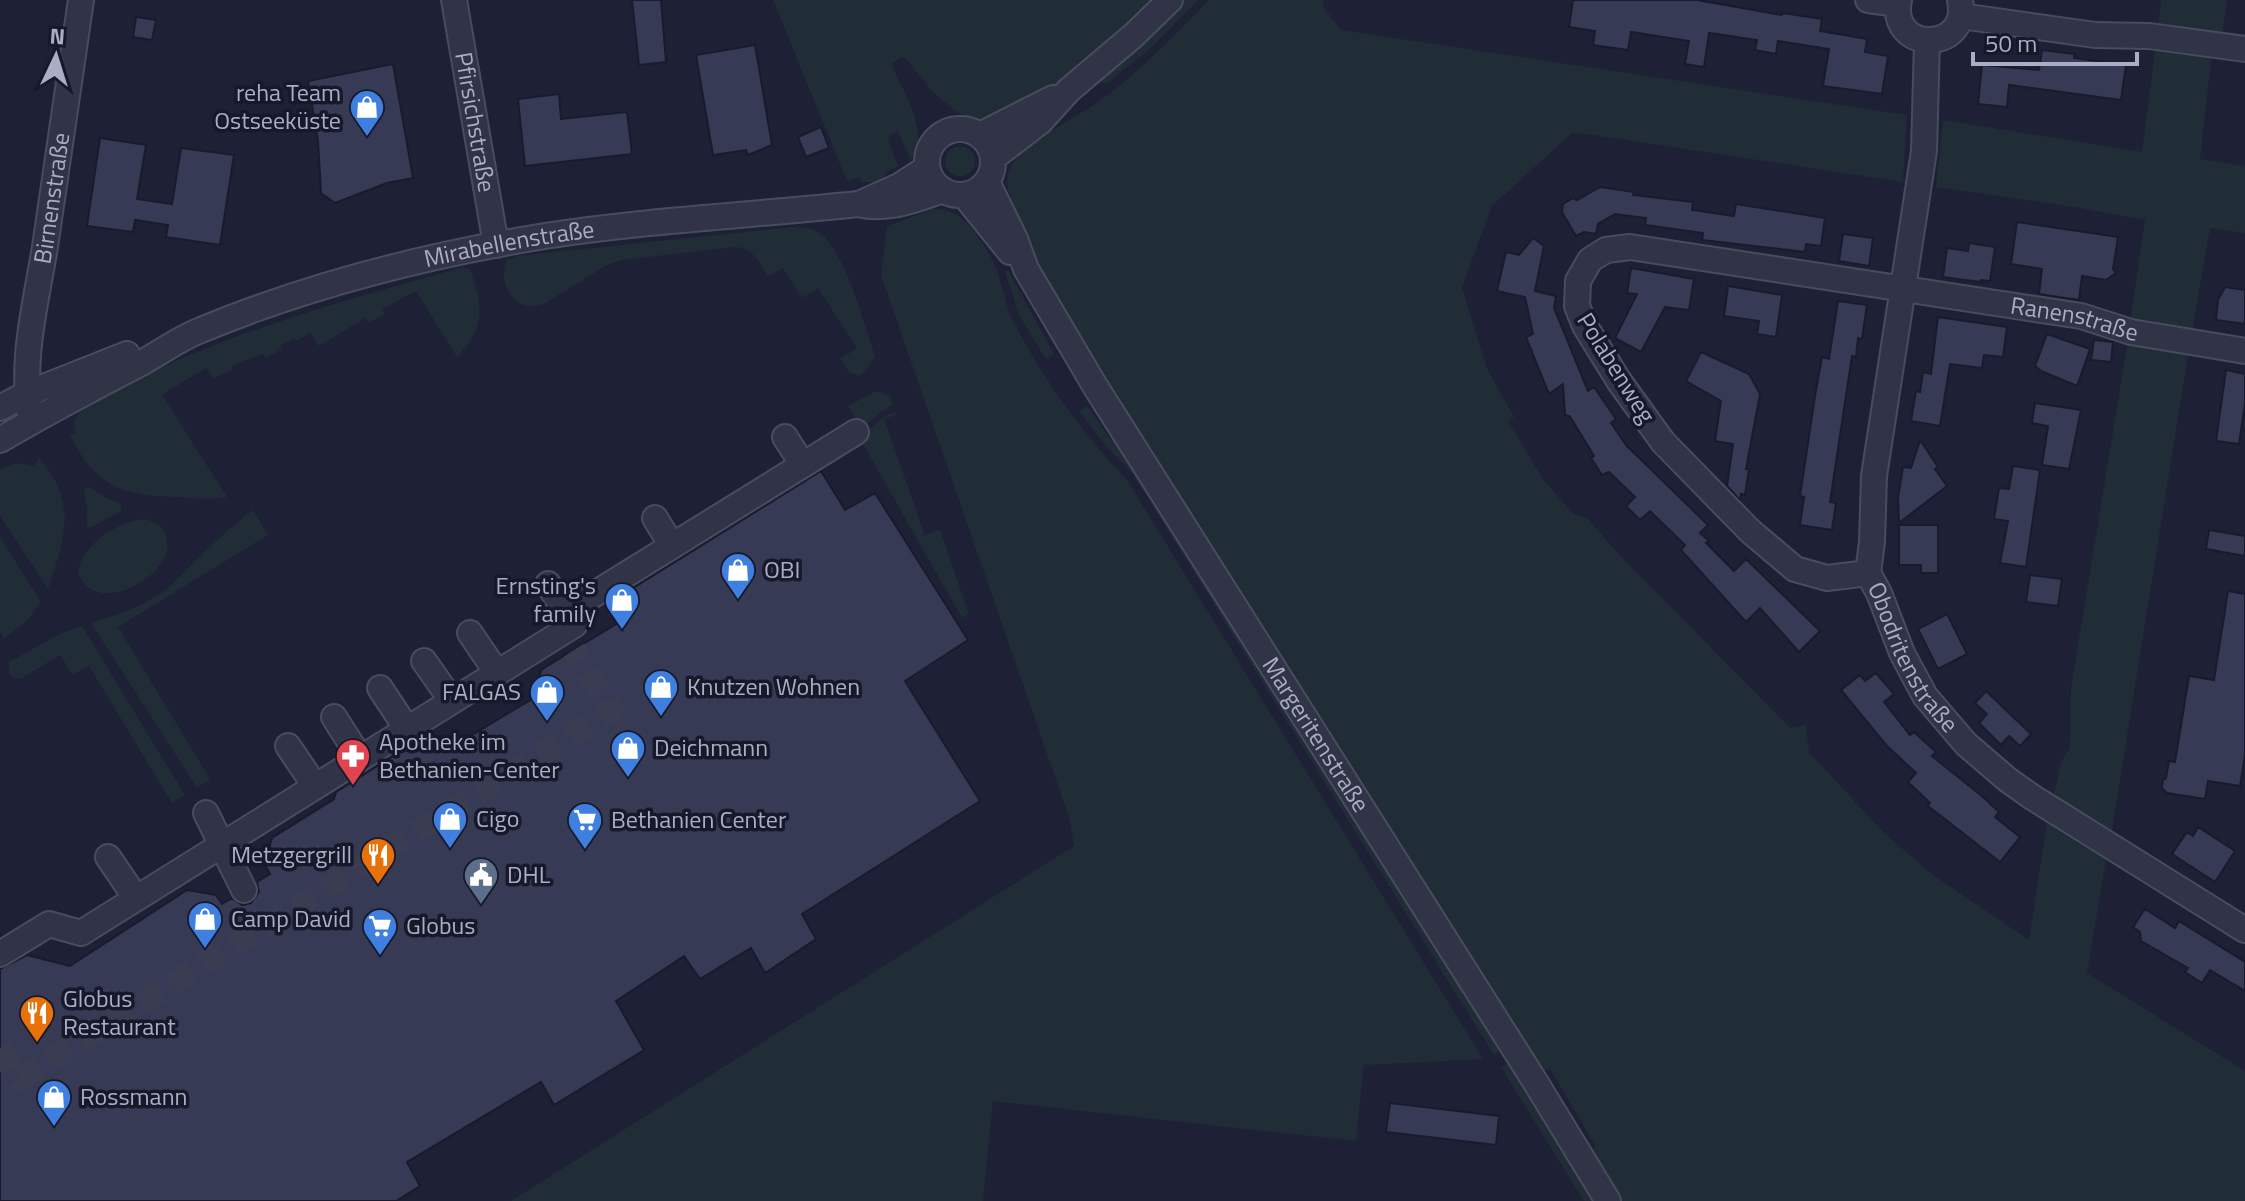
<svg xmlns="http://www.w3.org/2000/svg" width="2245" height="1201" viewBox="0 0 2245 1201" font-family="'Titillium Web',sans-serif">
	<rect width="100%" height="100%" fill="#1e2036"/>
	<path fill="#202d37" d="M773 0H1154L1131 24 1046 93 986 121 967 117 954 110 934 93 905 58 901 57 893 63 892 67C905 93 930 134 911 160L898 132 887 137 898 166 885 173 884 178 874 182H862L859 177 847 181Z
		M1184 0H1198L1150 49 1106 84 1097 80Z
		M1209 0H1323L1324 8 1341 30 1907 115 1903 182 1573 132 1492 206 1462 287 1487 369 1514 417 1508 421 1544 481 1575 515 1587 518 1616 551 1790 728 1806 725 1809 752 1883 832 1933 875 2029 940 2048 816 2107 853 2087 973 2245 1071V1201H1620L1591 1150 1596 1147 1550 1069 1541 1072 1031 260 1009 211 1015 207C1007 191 1003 176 1015 161 1028 142 1084 113 1105 97 1143 68 1177 34 1209 0Z
		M2161 0H2227L2222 37 2158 27Z
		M2156 44 2212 52 2200 159 2245 166V233L2210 228 2192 332 2130 323 2145 220 2075 207 1936 187 1943 120 2142 152Z
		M945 161a15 15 0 1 1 30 0a15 15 0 1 1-30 0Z
		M933 209C949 209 960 214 970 227 980 238 991 255 996 268 1003 286 1005 304 1013 321 1043 379 1082 433 1127 480L1483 1059 1364 1065 1356 1141 993 1101 983 1201H511L1074 846 1070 820 881 275 887 226Z
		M792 227C802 227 814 227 822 235 847 257 864 324 875 356L866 370 859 376 849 372 840 359 857 348 818 288 802 298 783 268 768 276C759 262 754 249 736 247L622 260 609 264 542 305C515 312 498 286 506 261L516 256Z
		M463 267 470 269C483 306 486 328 457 357L416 291 382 309 385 314 369 323 365 318 319 346 310 333 296 341 294 338 280 346 282 349 266 358 263 354 231 366 232 370 214 378 206 368 162 395 227 497C210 500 193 498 176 497 120 495 97 487 70 436L76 432 74 422 80 410C199 339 332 304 463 267Z
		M1008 270 1054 354 1046 359 1020 317 1005 272Z
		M2128 340 2189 349 2111 836 2053 799 2061 762 2070 748 2071 688Z
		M874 392H881L891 397 892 406C880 410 876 417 866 425 851 436 828 442 810 449L856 419 848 406Z
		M1087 406 1109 437 1128 455 1502 1049 1494 1055 1133 474 1105 445 1079 411Z
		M895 412 898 414 884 419 925 535 940 530 969 614 962 618 859 437C873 429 879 417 895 412Z
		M39 458C78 503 65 538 48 589L0 516V469L16 463 34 466Z
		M88 486 104 497 121 504V511L90 528 87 526V507L84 489Z
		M253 510 268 535 118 627 210 779 197 788 91 623C119 614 148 605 170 586 199 559 220 534 253 510Z
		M147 519 163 528C167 538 170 548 164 559 149 587 92 613 78 572 82 544 119 520 147 519Z
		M0 537 41 602 28 619 4 639 0 632Z
		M82 626 185 795 172 803 89 666 73 675 60 655 20 679 13 678 9 674V662L62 633Z
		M1508 1063 1587 1192 1591 1201H1584L1501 1067Z"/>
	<path fill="#373a55" stroke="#191b2d" stroke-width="2" d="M632 0H661L666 62 639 65Z
		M1573 0H1697L1782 15 1783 13 1822 19 1820 31 1867 39 1865 52 1888 56 1882 94 1823 86 1829 49 1778 41 1776 54 1755 50 1757 40 1709 33 1704 67 1685 64 1689 41 1631 32 1628 50 1593 45 1595 31 1569 27Z
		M136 17 156 20 152 40 133 37Z
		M755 45 772 145 748 155 746 150 713 155 696 55Z
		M2042 50 2074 54V58L2126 65 2121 100 2009 85 2007 107 1978 104 1982 65 2039 70Z
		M393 64 413 178 387 183 335 203 321 193 318 141 308 81Z
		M559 94 561 119 627 112 632 154 525 166 518 99Z
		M821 127 829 148 806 157 798 137Z
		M100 138 146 145 137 199 172 204 181 148 234 155 220 245 166 237 168 225 135 220 133 232 87 226Z
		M1600 187 1634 192 1633 195 1693 202 1692 210 1734 216 1736 204 1825 218 1821 246 1806 244 1805 252 1702 240 1703 233 1645 225 1646 218 1615 214 1598 224 1596 234 1584 232 1576 236 1562 212 1563 204 1573 198 1577 200Z
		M2017 222 2118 237 2113 269 2116 273 2106 280 2082 276 2079 300 2039 294 2042 269 2011 264Z
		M1843 234 1873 238 1869 266 1839 261Z
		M1533 238 1544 246 1535 291 1556 296 1554 308 1588 391 1594 387 1616 419 1611 423 1626 445 1708 525 1700 533 1709 541 1706 543 1734 571 1746 559 1820 631 1799 652 1760 608 1746 622 1681 550 1685 545 1650 511 1640 520 1626 506 1635 497 1609 472 1602 475 1591 458 1594 456 1574 423 1569 416 1565 415 1563 384 1549 394 1526 337 1533 334 1525 297 1497 291 1506 252 1519 255Z
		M1969 243 1995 247 1990 281 1981 280 1980 282 1943 277 1947 248 1968 251Z
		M1631 268 1694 279 1689 310 1665 307 1641 352 1615 338 1637 294 1627 293Z
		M1728 286 1782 295 1776 337 1757 334 1759 321 1724 316Z
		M2225 287 2245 290V324L2216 320 2218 300Z
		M1838 301 1867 305 1862 339 1858 338 1856 357 1852 356 1830 502 1836 503 1832 530 1800 525 1804 497 1800 496 1815 396 1822 357 1829 359Z
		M1938 317 2007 327 2003 357 1984 355 1982 368 1950 364 1940 426 1911 421 1916 391 1920 392 1923 372 1931 374Z
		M2047 334 2090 349 2077 386 2041 371 2035 366Z
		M2094 340 2113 342 2111 362 2091 360Z
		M1701 352 1749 374 1760 394 1746 469H1749L1745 495 1741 494 1740 500 1727 486 1733 444 1715 441 1721 401 1686 381Z
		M2226 370 2245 374V403L2239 444 2216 441Z
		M2035 403 2081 410 2069 469 2042 465 2048 426 2032 423Z
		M1920 440 1938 467 1935 469 1947 486 1899 523 1898 498 1903 467 1911 468Z
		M2013 466 2040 470 2026 567 2000 563 2008 521 1994 519 1999 488 2009 489Z
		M821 471 845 510 875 493 968 640 905 681 980 801 802 914 816 939 765 973 751 948 700 979 684 956 616 1001 644 1050 554 1105 541 1082 407 1162 420 1186 396 1201H0V969L27 955 70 966 187 890 216 895 222 904 232 898 242 905 251 903 259 892 257 882 270 874 265 865 272 838 334 799 336 792 420 739 438 742 444 752 535 697 541 670 626 618 614 600Z
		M1899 525H1938V573H1921V565H1899Z
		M2209 530 2245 536V556L2206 549Z
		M2030 575 2062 579 2058 606 2026 602Z
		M2228 591 2245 594V755L2240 786 2208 781 2205 799 2167 793 2162 788 2163 780 2166 778 2169 761 2175 762 2189 676 2214 680Z
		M1947 614 1967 654 1938 669 1918 629Z
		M1876 673 1894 694 1884 702 1910 735 1914 732 1936 752 1932 756 1983 797 1999 812 1995 817 2020 837 2000 862 1928 806 1930 803 1908 782 1916 773 1886 745 1841 690 1860 675 1865 681Z
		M1986 691 2031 734 2020 746 2009 736 2001 745 1979 723 1987 714 1975 703Z
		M2198 827 2235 851 2215 882 2172 854 2187 832 2193 836Z
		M2145 909 2175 928 2179 921 2245 962V991L2210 970 2202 983 2185 972 2188 968 2141 941 2140 932 2133 927Z
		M1390 1103 1499 1116 1496 1145 1386 1132Z"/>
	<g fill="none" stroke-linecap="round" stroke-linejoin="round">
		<path stroke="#3a3c52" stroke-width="24" stroke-dasharray="24 12" stroke-linecap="butt" d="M0 1048 19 1079 612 710 574 650"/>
		<g stroke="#494b5f" stroke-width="28">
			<g id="minor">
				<path id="s1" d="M454 0 496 245"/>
				<path d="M1868 0 1898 4"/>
				<path d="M1899 0C1888 54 1971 52 1960 1"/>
				<path d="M1961 16 2095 35 2149 36 2245 49"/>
				<path id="s2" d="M1927 41 1924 151 1874 476 1872 542 1868 573 1879 593 1902 653 1925 696 1966 744 2008 780 2032 797 2245 930"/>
				<circle cx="960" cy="162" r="33"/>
				<path d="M980 135 1053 98"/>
				<path d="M993 158 1040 122 1069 90 1134 35 1170 0"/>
				<path id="s3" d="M987 182 1015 239 1026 269 1095 386 1536 1083 1608 1201"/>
				<path d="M964 195 1010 252"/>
				<path d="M859 204 899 186 927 168"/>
				<path d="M0 408 26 394 127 354"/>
				<path id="s4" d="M31 422C20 361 35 308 45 247 57 165 69 82 81 0"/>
				<path d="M785 437 803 465"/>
				<path id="s5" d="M0 440C47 412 95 387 143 362 163 351 180 338 201 330 312 284 428 255 545 236 649 220 754 215 858 204 889 211 914 200 943 190"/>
				<path d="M655 518 672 546"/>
				<path id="s6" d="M1868 573 1827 578 1795 569 1750 531 1663 442 1619 381 1585 326 1577 306 1578 281 1590 260 1606 250 1630 247 2081 316 2131 332 2245 351"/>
				<path d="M548 584 574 625"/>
				<path d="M470 633 497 673"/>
				<path d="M424 661 452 701"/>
				<path d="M380 688 407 729"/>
				<path d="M334 717 360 758"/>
				<path d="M288 746 315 786"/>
				<path d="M206 813 244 890"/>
				<path d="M108 857 136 898"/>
				<path d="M0 954 49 924 81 933 574 625 580 603 856 432"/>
			</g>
		</g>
		<use href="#minor" stroke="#313347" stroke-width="24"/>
	</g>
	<defs>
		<g id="shop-pin" transform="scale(1.8)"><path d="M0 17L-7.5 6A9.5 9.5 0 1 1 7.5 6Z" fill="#3f7fe0" stroke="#17192b"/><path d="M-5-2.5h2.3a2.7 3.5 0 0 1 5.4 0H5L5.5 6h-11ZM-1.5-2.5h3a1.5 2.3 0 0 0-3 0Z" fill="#fff"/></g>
		<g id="pharmacy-pin" transform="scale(1.8)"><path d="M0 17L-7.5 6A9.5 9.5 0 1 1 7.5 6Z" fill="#e0444e" stroke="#17192b"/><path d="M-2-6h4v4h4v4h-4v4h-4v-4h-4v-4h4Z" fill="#fff"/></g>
		<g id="supermarket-pin" transform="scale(1.8)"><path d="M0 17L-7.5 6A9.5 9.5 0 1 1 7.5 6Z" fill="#3f7fe0" stroke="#17192b"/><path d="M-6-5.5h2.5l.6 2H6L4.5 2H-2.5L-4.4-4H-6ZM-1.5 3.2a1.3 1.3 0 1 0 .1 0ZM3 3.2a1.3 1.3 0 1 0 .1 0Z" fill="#fff"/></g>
		<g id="restaurant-pin" transform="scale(1.8)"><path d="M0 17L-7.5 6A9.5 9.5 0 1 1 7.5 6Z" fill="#e8710a" stroke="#17192b"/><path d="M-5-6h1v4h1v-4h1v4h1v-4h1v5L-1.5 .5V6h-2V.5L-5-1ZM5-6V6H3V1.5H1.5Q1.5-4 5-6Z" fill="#fff"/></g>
		<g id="civic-pin" transform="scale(1.8)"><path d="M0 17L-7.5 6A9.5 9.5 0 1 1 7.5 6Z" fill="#5c6f8a" stroke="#17192b"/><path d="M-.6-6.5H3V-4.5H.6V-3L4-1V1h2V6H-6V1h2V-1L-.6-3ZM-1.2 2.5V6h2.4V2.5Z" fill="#fff"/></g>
	</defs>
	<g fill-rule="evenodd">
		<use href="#shop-pin" x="367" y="107"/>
		<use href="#shop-pin" x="738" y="570"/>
		<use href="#shop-pin" x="622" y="600"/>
		<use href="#shop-pin" x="661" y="687"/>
		<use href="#shop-pin" x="547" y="692"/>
		<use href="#shop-pin" x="628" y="748"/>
		<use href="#pharmacy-pin" x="353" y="756"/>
		<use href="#shop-pin" x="450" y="819"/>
		<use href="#supermarket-pin" x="585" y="820"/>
		<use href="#restaurant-pin" x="378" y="855"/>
		<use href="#civic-pin" x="481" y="875"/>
		<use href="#shop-pin" x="205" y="919"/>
		<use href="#supermarket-pin" x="380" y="926"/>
		<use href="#restaurant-pin" x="37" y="1013"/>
		<use href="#shop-pin" x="54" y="1097"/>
	</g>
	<g text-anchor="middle" stroke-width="7" stroke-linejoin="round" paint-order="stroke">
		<g font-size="24" fill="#abadc4" stroke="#17192b" text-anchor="start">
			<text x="341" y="101" text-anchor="end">reha Team<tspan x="341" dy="28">Ostseeküste</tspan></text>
			<text x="764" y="578">OBI</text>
			<text x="596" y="594" text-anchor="end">Ernsting's<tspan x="596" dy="28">family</tspan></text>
			<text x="687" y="695">Knutzen Wohnen</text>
			<text x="521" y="700" text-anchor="end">FALGAS</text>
			<text x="379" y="750">Apotheke im<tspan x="379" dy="28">Bethanien-Center</tspan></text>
			<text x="654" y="756">Deichmann</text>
			<text x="476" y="827">Cigo</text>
			<text x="611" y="828">Bethanien Center</text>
			<text x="352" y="863" text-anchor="end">Metzgergrill</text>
			<text x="507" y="883">DHL</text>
			<text x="231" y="927">Camp David</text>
			<text x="406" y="934">Globus</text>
			<text x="63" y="1007">Globus<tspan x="63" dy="28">Restaurant</tspan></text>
			<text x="80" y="1105">Rossmann</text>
		</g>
		<g font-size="24" fill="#abadc4" stroke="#17192b">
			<text dy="8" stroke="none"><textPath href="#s1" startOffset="124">Pfirsichstraße</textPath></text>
			<text dy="8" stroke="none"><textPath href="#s4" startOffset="226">Birnenstraße</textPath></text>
			<text dy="8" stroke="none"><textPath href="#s5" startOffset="550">Mirabellenstraße</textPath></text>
			<text dy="8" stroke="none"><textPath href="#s6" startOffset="962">Ranenstraße</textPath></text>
			<text transform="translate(1616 368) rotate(58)" y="8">Polabenweg</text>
			<text dy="8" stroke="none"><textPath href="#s2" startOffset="632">Obodritenstraße</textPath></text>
			<text dy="8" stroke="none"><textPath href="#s3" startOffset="644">Margeritenstraße</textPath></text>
		</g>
	</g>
	<g transform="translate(56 56) rotate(4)" stroke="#17192b" stroke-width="6" paint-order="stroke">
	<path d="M0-6L14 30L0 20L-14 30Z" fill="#abadc4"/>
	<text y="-12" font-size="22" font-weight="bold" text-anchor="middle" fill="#abadc4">N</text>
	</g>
	<path d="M1973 52v12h164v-12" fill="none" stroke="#abadc4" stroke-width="4"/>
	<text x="1985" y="52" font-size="24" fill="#abadc4" stroke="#17192b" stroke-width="6" paint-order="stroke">50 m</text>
</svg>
